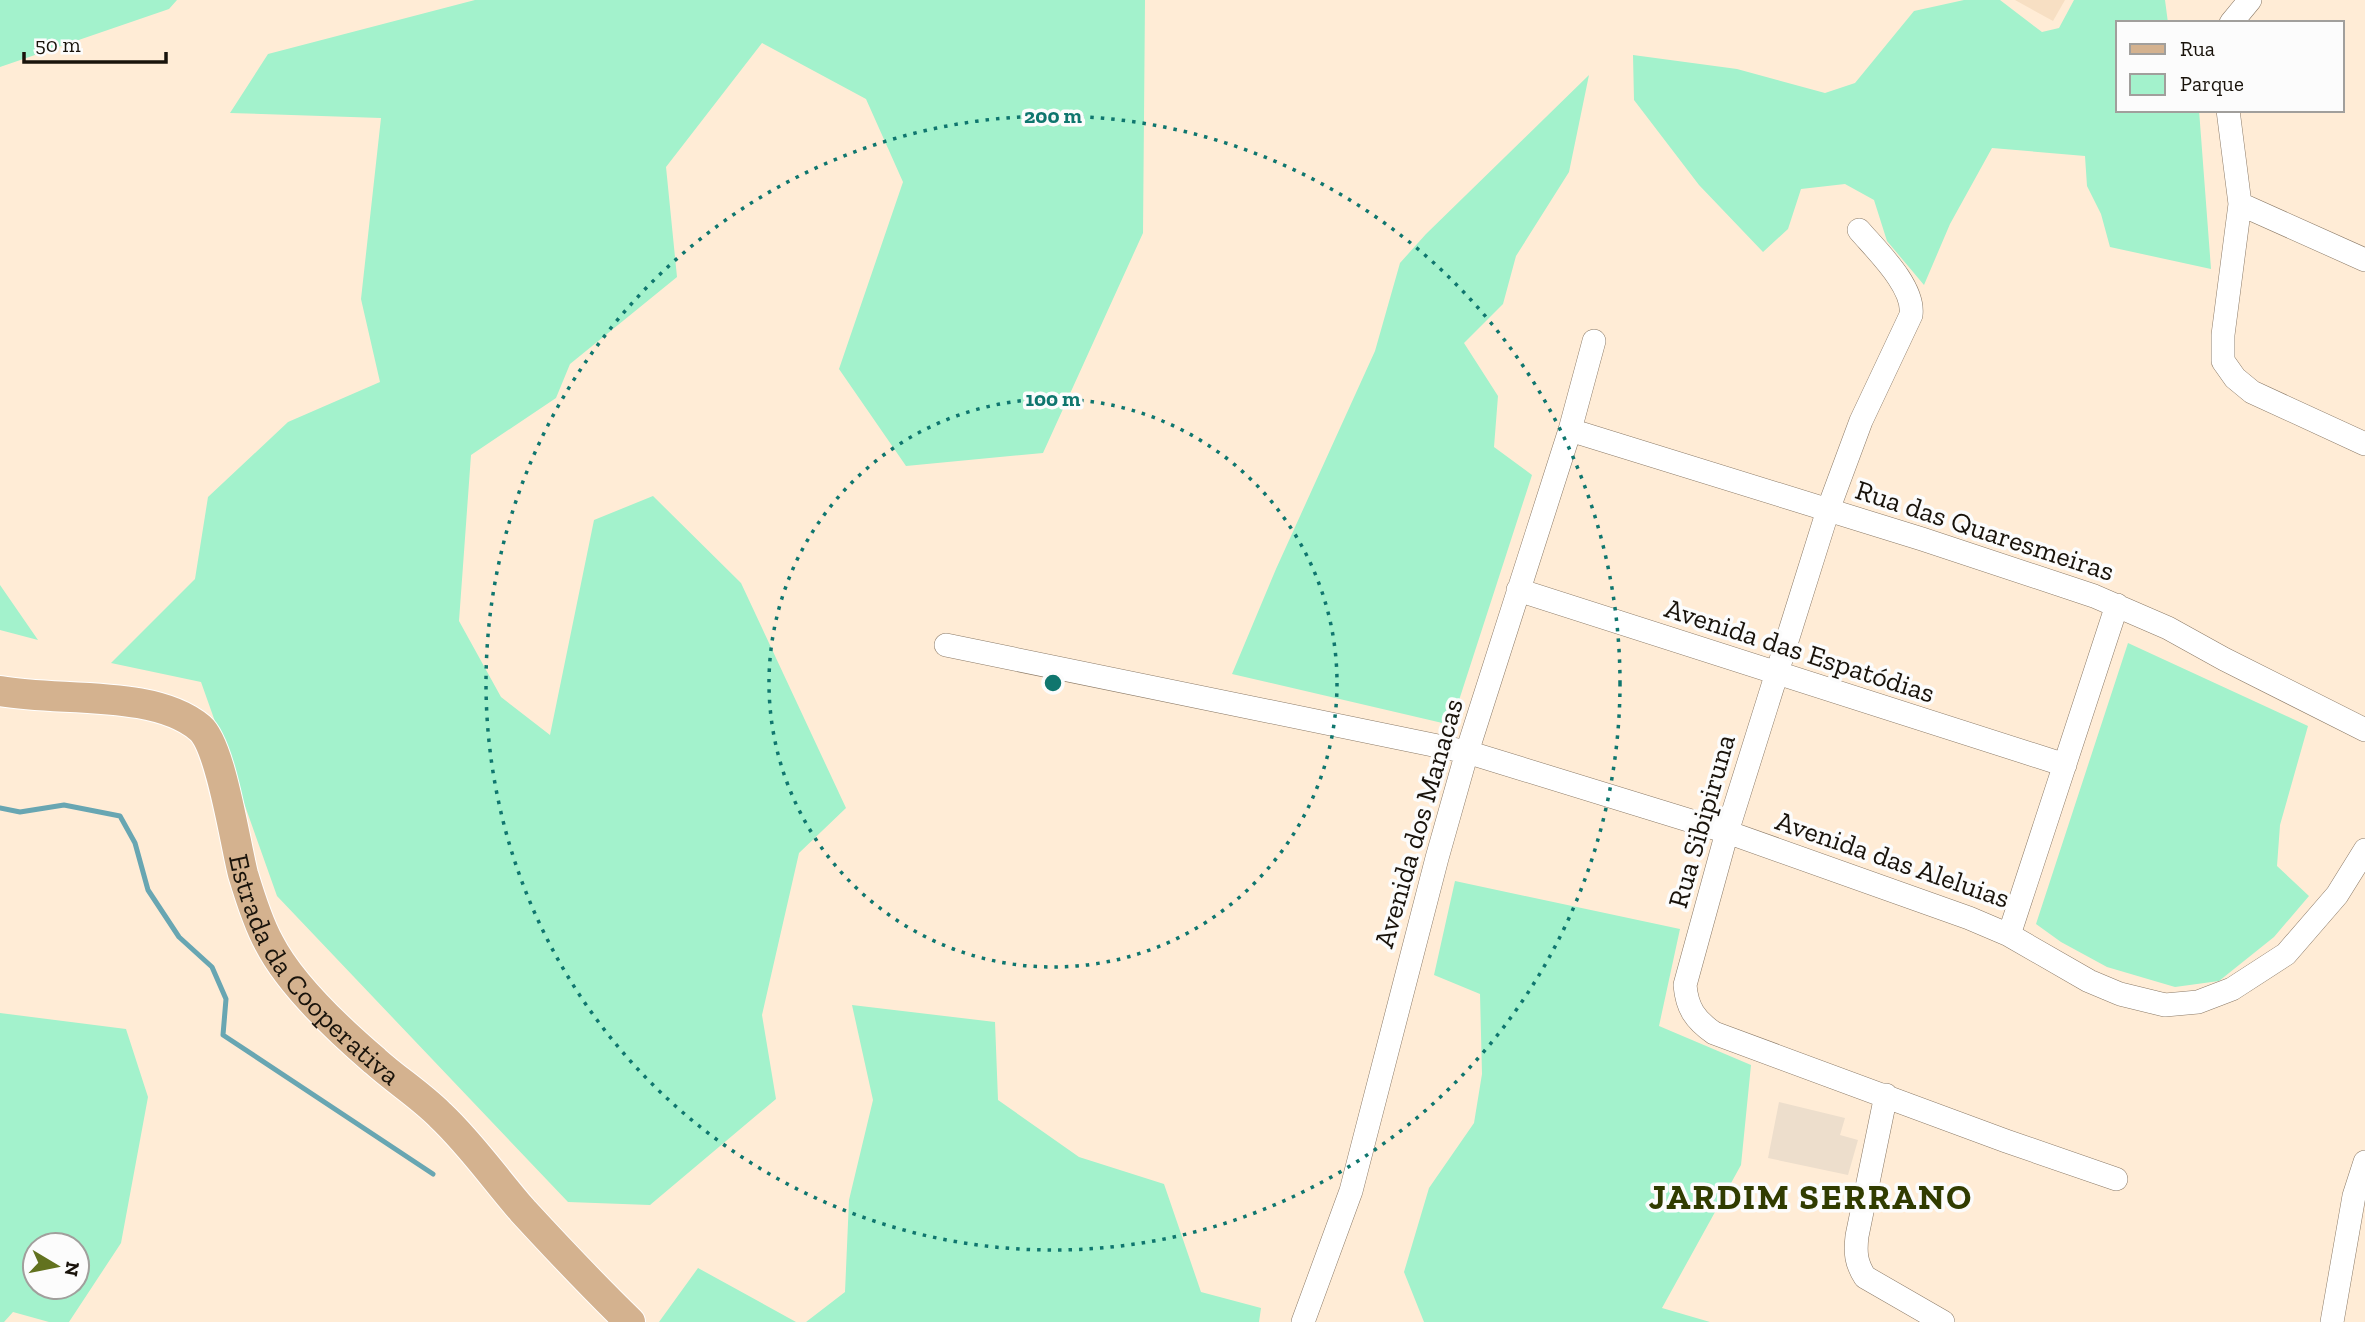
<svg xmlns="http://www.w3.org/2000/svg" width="2365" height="1322" viewBox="0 0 2365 1322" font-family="'Zilla Slab',serif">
	<rect width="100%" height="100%" fill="#ffecd6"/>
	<path fill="#f7dfc3" d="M2015 0H2065L2053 21Z"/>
	<path fill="#eddecc" d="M1779 1102 1845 1118 1840 1135 1858 1140 1848 1175 1768 1158Z"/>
	<path fill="#a3f2cc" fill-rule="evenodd" d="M0 0H177L169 9 0 67Z
		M475 0H1145L1143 233 1043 453 906 466 839 369 903 182 866 99 762 43 666 167 677 277 570 364 556 398 471 455 459 621 501 697 550 735 594 520 653 496 741 583 846 808 799 853 762 1015 776 1099 650 1205 568 1202 277 896 201 682 111 663 195 579 208 497 288 422 380 382 361 299 381 118 230 113 268 54Z
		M1964 0H2000L2042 32 2059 28 2074 0H2165L2168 23H2118V110H2199L2211 269 2110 247 2101 214 2087 186 2085 156 1992 148 1950 224 1924 285 1887 241 1874 200 1845 184 1801 189 1788 229 1763 252 1699 185 1634 100 1633 55 1737 69 1825 93 1855 83 1914 11Z
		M1589 75 1569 172 1516 256 1503 304 1464 343 1498 396 1494 447 1532 475 1451 725 1232 674 1276 569 1375 351 1400 263 1426 234Z
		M0 585 38 640 0 630Z
		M2128 643 2308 726 2280 825 2277 866 2309 896 2274 937 2219 981 2175 987 2107 967 2061 942 2036 924Z
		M1455 881 1680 929 1659 1026 1751 1065 1741 1165 1662 1308 1710 1322H1424L1404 1272 1429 1188 1474 1123 1482 1074 1480 994 1434 975Z
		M852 1005 995 1022 998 1100 1079 1157 1164 1184 1201 1292 1261 1308 1259 1322H806L845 1292 849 1200 873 1100Z
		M0 1013 126 1029 148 1097 121 1243 69 1322H49L13 1312 4 1322H0ZM35 1245H77V1287H35Z
		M698 1268 796 1322H659Z"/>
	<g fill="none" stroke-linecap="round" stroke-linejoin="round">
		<path stroke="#68a6b2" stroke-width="5" d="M0 808 20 812 64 805 120 816 135 843 148 890 179 937 212 967 226 999 223 1035 433 1174"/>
		<g stroke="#8b7a67" stroke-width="24">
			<path id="minor" d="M2231 23 2250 0
				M2228 110 2240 204 2223 335V361L2235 378 2252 392 2365 444
				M2240 204 2365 260
				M1859 230C1877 251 1915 287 1911 315L1861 421 1828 510 1727 832 1685 985C1687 1008 1695 1020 1714 1033L2006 1141 2116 1179
				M1570 430 1922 539 2094 596 2168 628 2224 659 2365 730
				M1518 590 2065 765
				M946 645 1467 752 1727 832 1969 918 2009 935 2089 981 2120 994 2165 1005 2198 1002 2232 989 2286 954 2337 895 2365 850
				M2009 935 2117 605
				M1886 1095 1857 1236C1855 1253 1856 1263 1865 1277L1943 1322
				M1303 1322 1351 1191 1437 858 1467 752 1570 430 1594 341
				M2332 1322 2354 1196 2365 1162"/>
		</g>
		<g stroke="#fff" stroke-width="32">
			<g id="major">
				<path id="s1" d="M0 691C58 702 154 689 200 728 221 746 235 843 243 874 249 894 259 925 269 943 290 984 340 1031 375 1061 396 1080 420 1095 440 1115 471 1144 495 1179 523 1211 558 1249 593 1286 630 1322"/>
			</g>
		</g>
		<use href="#minor" stroke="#fff" stroke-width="23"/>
		<use href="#major" stroke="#d4b28f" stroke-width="30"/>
	</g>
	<g fill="none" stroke="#0f766e" stroke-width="3.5" stroke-dasharray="3.5 7">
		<circle cx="1053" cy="683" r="284"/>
		<circle cx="1053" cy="683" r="567"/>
	</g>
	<g text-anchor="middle" stroke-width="7" stroke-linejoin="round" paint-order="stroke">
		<g font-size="28" fill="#19130b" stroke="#fcfcfc">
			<text transform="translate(1985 530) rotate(18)" y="10">Rua das Quaresmeiras</text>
			<text transform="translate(1800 650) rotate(18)" y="10">Avenida das Espatódias</text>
			<text transform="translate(1701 821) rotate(-74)" y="10">Rua Sibipiruna</text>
			<text transform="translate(1418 823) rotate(-74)" y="10">Avenida dos Manacas</text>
			<text transform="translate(1893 859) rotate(19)" y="10">Avenida das Aleluias</text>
			<text dy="10" stroke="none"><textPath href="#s1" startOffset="480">Estrada da Cooperativa</textPath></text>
		</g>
		<g font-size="35" font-weight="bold" letter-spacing="2" fill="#313c00" stroke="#fcfcfc">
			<text x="1811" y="1209">JARDIM SERRANO</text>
		</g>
	</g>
	<circle cx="1053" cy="683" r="10" fill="#0f766e" stroke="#fcfcfc" stroke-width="3.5"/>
	<g font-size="21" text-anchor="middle" font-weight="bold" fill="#0f766e" stroke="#fcfcfc" stroke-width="7" stroke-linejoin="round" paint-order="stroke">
		<text x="1053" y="123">200 m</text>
		<text x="1053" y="406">100 m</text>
	</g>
	<rect x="2116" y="21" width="228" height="91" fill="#fcfcfc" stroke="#a19f9c" stroke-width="2"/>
	<rect x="2130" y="44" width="35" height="10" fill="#d4b28f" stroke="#a19f9c" stroke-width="2"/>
	<text x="2180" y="56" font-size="21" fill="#19130b">Rua</text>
	<rect x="2130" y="74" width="35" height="21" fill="#a3f2cc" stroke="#a19f9c" stroke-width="2"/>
	<text x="2180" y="91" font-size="21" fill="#19130b">Parque</text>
	<g transform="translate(56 1266) rotate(100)"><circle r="33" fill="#fcfcfc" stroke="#a19f9c" stroke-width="2"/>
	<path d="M0-5L12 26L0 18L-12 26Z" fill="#62721f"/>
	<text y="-10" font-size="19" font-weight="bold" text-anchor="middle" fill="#19130b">N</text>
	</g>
	<path d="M24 52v10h142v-10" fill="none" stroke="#19130b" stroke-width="3.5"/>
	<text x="35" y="52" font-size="21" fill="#19130b" stroke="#fcfcfc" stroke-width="5" paint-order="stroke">50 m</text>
</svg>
